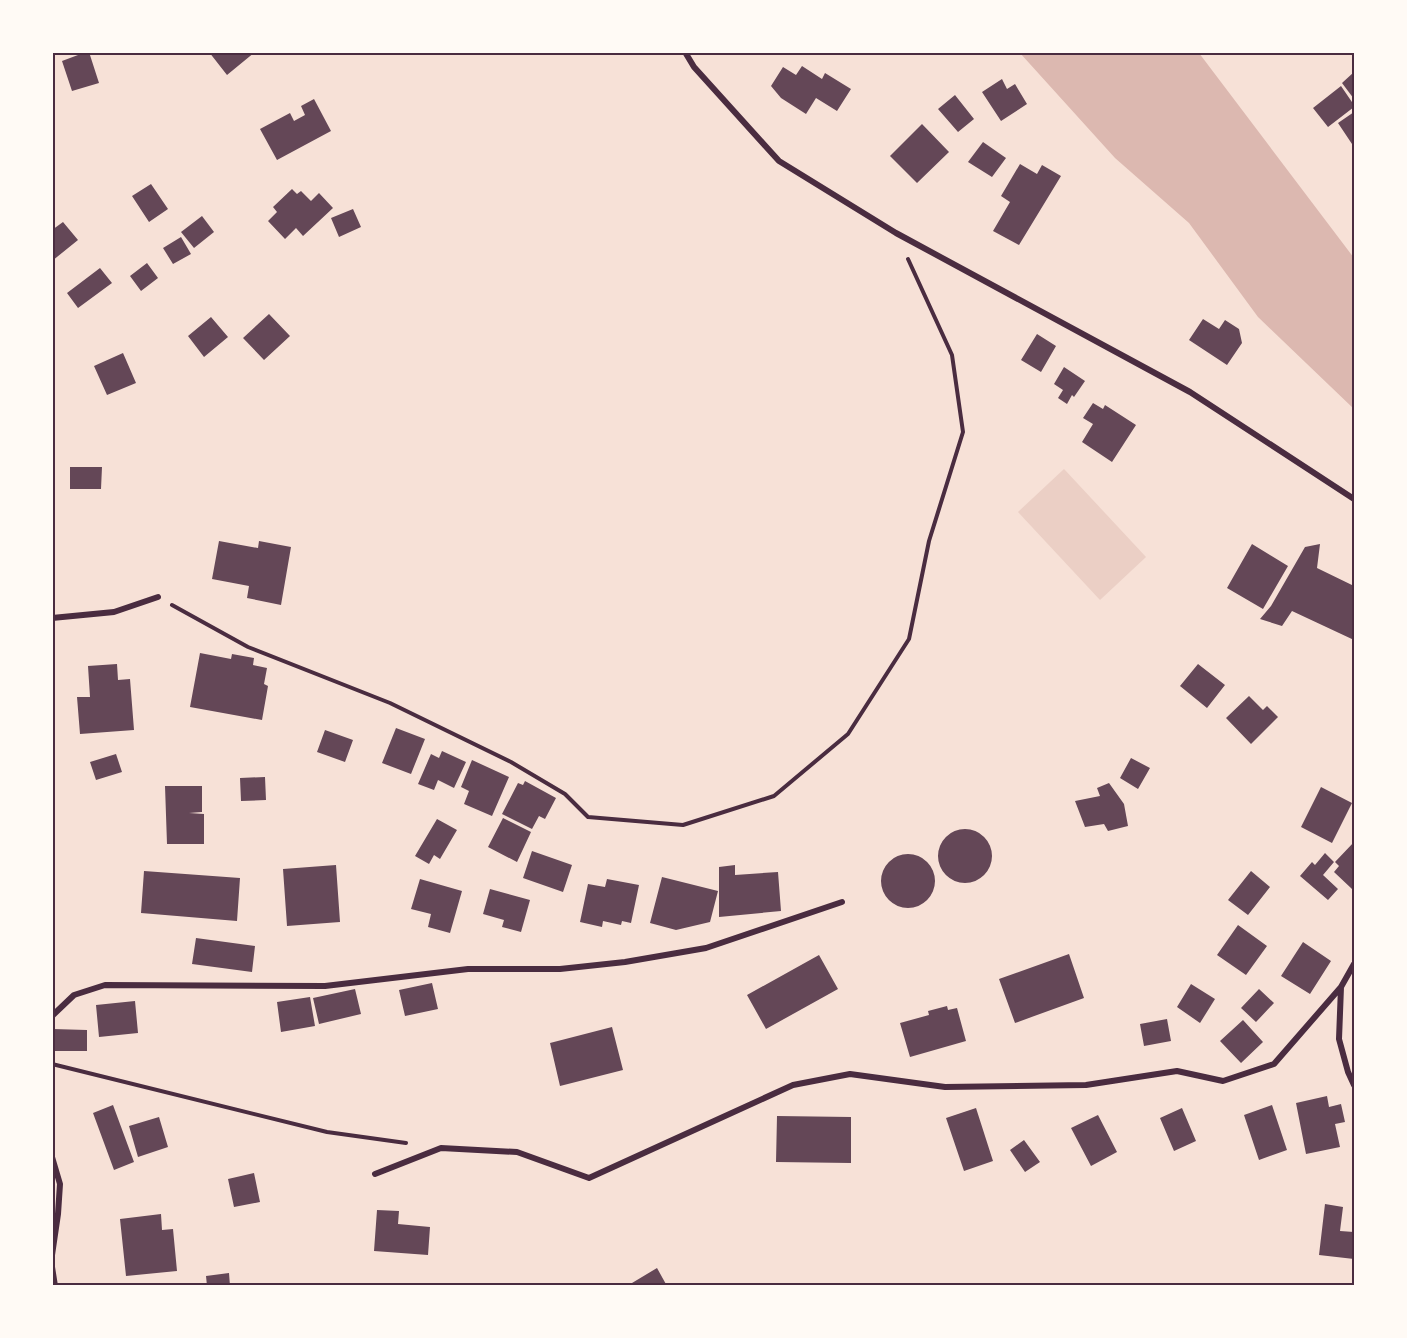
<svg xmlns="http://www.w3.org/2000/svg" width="1407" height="1338" viewBox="0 0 1407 1338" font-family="Inter,sans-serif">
	<rect width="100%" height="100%" fill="#f7e1d7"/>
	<path fill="#ebcfc5" d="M1064 469 1146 557 1100 600 1018 512Z"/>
	<path fill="#dcb8b0" d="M1020 53H1199L1354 258V409L1258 317 1189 223 1115 158Z"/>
	<path fill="#644757" d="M86 52H89L99 83 72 91 62 61Z
		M209 52H255L227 75Z
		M802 66 822 79 825 73 851 89 837 111 816 98 806 114 781 98 771 86 783 67 796 75Z
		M1354 72V99L1342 83Z
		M1002 79 1007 89 1015 84 1027 104 1001 121 982 92Z
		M1341 86 1354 105V107L1328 127 1313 108Z
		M955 95 974 119 958 132 938 109Z
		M314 99 331 131 277 160 260 129 290 113 294 121 305 115 301 106Z
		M1354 112V147L1338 123Z
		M922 124 949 152 917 183 890 156Z
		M983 142 1006 158 992 177 968 162Z
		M1020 164 1037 174 1042 165 1061 176 1019 245 993 231 1010 202 1001 196Z
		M151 184 168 209 149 222 132 196Z
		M292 189 297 194 301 191 311 201 319 193 333 208 303 236 296 228 285 239 268 221 277 212 273 207Z
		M353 209 361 227 339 237 331 218Z
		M202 216 214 232 194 248 181 232Z
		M63 222 78 240 52 261V230Z
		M181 237 191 254 173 264 163 248Z
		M147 263 158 278 141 291 130 276Z
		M100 268 112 283 78 308 67 293Z
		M269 314 290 336 264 360 243 338Z
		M211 317 228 337 204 357 188 336Z
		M1203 319 1219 329 1225 320 1239 329 1242 343 1227 365 1189 340Z
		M1037 334 1056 346 1041 372 1021 360Z
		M123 353 136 383 107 395 94 366Z
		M1064 367 1085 381 1074 397 1072 395 1067 404 1058 398 1063 390 1054 384Z
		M1093 403 1103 409 1105 405 1136 425 1112 462 1082 442 1093 424 1083 418Z
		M70 467H102L101 489H70Z
		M219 541 258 548 259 541 291 547 281 605 247 598 249 586 212 579Z
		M1252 544 1288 566 1263 609 1227 588Z
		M1320 544 1317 568 1354 586V640L1292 611 1282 626 1260 619 1271 606 1305 547Z
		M200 653 231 659 232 654 254 658 253 665 267 668 264 684 268 686 262 720 190 707Z
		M117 664 118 680 130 679 134 730 80 734 77 697H90L88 666Z
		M1198 664 1225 685 1207 708 1180 686Z
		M1249 696 1263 710 1267 706 1278 717 1251 744 1226 718Z
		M396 728 425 739 411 774 382 763Z
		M325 730 353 740 345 762 317 752Z
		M442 751 466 762 454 788 438 780 434 790 418 784 431 754 439 758Z
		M116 754 122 772 96 780 90 762Z
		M1131 758 1150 768 1138 789 1120 778Z
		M472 760 509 777 492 816 464 804 469 791 461 787Z
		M265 777 266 800 241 801 240 778Z
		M525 781 556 798 545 819 539 816 532 829 502 814 518 783 523 785Z
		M1109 783 1124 804 1128 826 1108 831 1104 824 1085 827 1075 801 1100 796 1097 788Z
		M165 786H202V812L189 813 204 814V844H167Z
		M1321 787 1352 803 1332 843 1301 827Z
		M503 818 531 832 517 862 488 847Z
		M437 819 457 830 440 859 434 855 429 864 415 856Z
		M938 856a27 27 0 1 1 54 0a27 27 0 1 1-54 0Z
		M1354 842V886L1352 889 1334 872 1339 866 1335 862Z
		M532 851 572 865 563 892 523 878Z
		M1325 853 1334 862 1323 875 1338 889 1328 900 1300 876 1312 862 1315 865Z
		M881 881a27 27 0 1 1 54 0a27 27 0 1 1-54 0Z
		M336 865 340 922 287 926 283 869Z
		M735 865V875L778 872 781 911 719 917V867Z
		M144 871 240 878 237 921 141 913Z
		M1251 871 1270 887 1248 915 1228 900Z
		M662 877 718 891 710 922 676 930 650 923Z
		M420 879 462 891 450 933 428 927 431 914 411 909Z
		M607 879 639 885 631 923 622 921 621 925 603 921 602 927 580 922 588 884 605 887Z
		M490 889 530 900 521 932 502 927 504 920 483 914Z
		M1238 925 1267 946 1246 975 1217 955Z
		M196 938 255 946 252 972 192 964Z
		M1303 942 1331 961 1310 994 1281 976Z
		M1069 954 1084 998 1015 1023 999 979Z
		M819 955 838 989 766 1029 747 995Z
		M432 983 438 1009 405 1016 399 990Z
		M1191 984 1215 999 1200 1023 1177 1007Z
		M355 989 361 1014 319 1024 313 998Z
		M1259 989 1274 1003 1256 1022 1241 1008Z
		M310 997 315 1026 281 1032 277 1002Z
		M135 1001 138 1033 99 1037 96 1005Z
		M947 1006 948 1010 957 1008 966 1041 910 1057 900 1023 929 1015 928 1011Z
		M1167 1019 1171 1041 1144 1046 1140 1024Z
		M1243 1020 1263 1042 1241 1063 1220 1041Z
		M612 1027 623 1070 560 1086 550 1043Z
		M53 1029 87 1030V1051H52Z
		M1327 1096 1329 1107 1341 1104 1345 1122 1335 1124 1340 1147 1306 1154 1296 1103Z
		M113 1105 134 1162 114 1170 93 1113Z
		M1272 1105 1287 1150 1259 1160 1244 1115Z
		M976 1108 993 1161 964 1171 946 1118Z
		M1182 1108 1196 1141 1174 1151 1160 1118Z
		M1098 1115 1117 1152 1091 1166 1071 1128Z
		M777 1116 851 1117V1163L776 1162Z
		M159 1117 168 1147 138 1157 129 1126Z
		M1024 1140 1040 1162 1025 1172 1010 1150Z
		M254 1173 260 1202 234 1207 228 1179Z
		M1325 1204 1343 1207 1340 1231 1354 1232V1259L1319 1255Z
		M377 1210 399 1211 398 1224 430 1227 428 1255 374 1251Z
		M161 1214 162 1230 173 1229 177 1271 126 1276 120 1219Z
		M657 1268 667 1286H627Z
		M229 1273 230 1286H207L206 1276Z"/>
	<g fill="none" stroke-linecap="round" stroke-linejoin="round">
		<path stroke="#4a2c40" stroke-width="4" d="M172 605 248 647 390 703 511 762 565 794 588 817 683 825 774 796 848 734 909 639 929 541 963 432 952 355 908 259
			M52 1064 327 1132 406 1143"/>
		<path stroke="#4a2c40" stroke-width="6" d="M685 52 694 67 779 161 896 233 1190 392 1354 499
			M52 618 114 612 158 597
			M1354 964 1341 987 1339 1039 1348 1072 1354 1085
			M52 1016 74 995 105 985 325 986 468 969H560L625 962 706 948 842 902
			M52 1157 60 1184 58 1214 52 1255
			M375 1174 441 1148 517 1152 589 1178 793 1085 850 1074 945 1087 1086 1085 1177 1071 1223 1081 1274 1064 1341 987
			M52 1267 55 1286"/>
	</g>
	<rect width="1407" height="1338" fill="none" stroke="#fffaf5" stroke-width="108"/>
	<rect x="54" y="54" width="1299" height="1230" fill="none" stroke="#4a2c40" stroke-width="2"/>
</svg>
